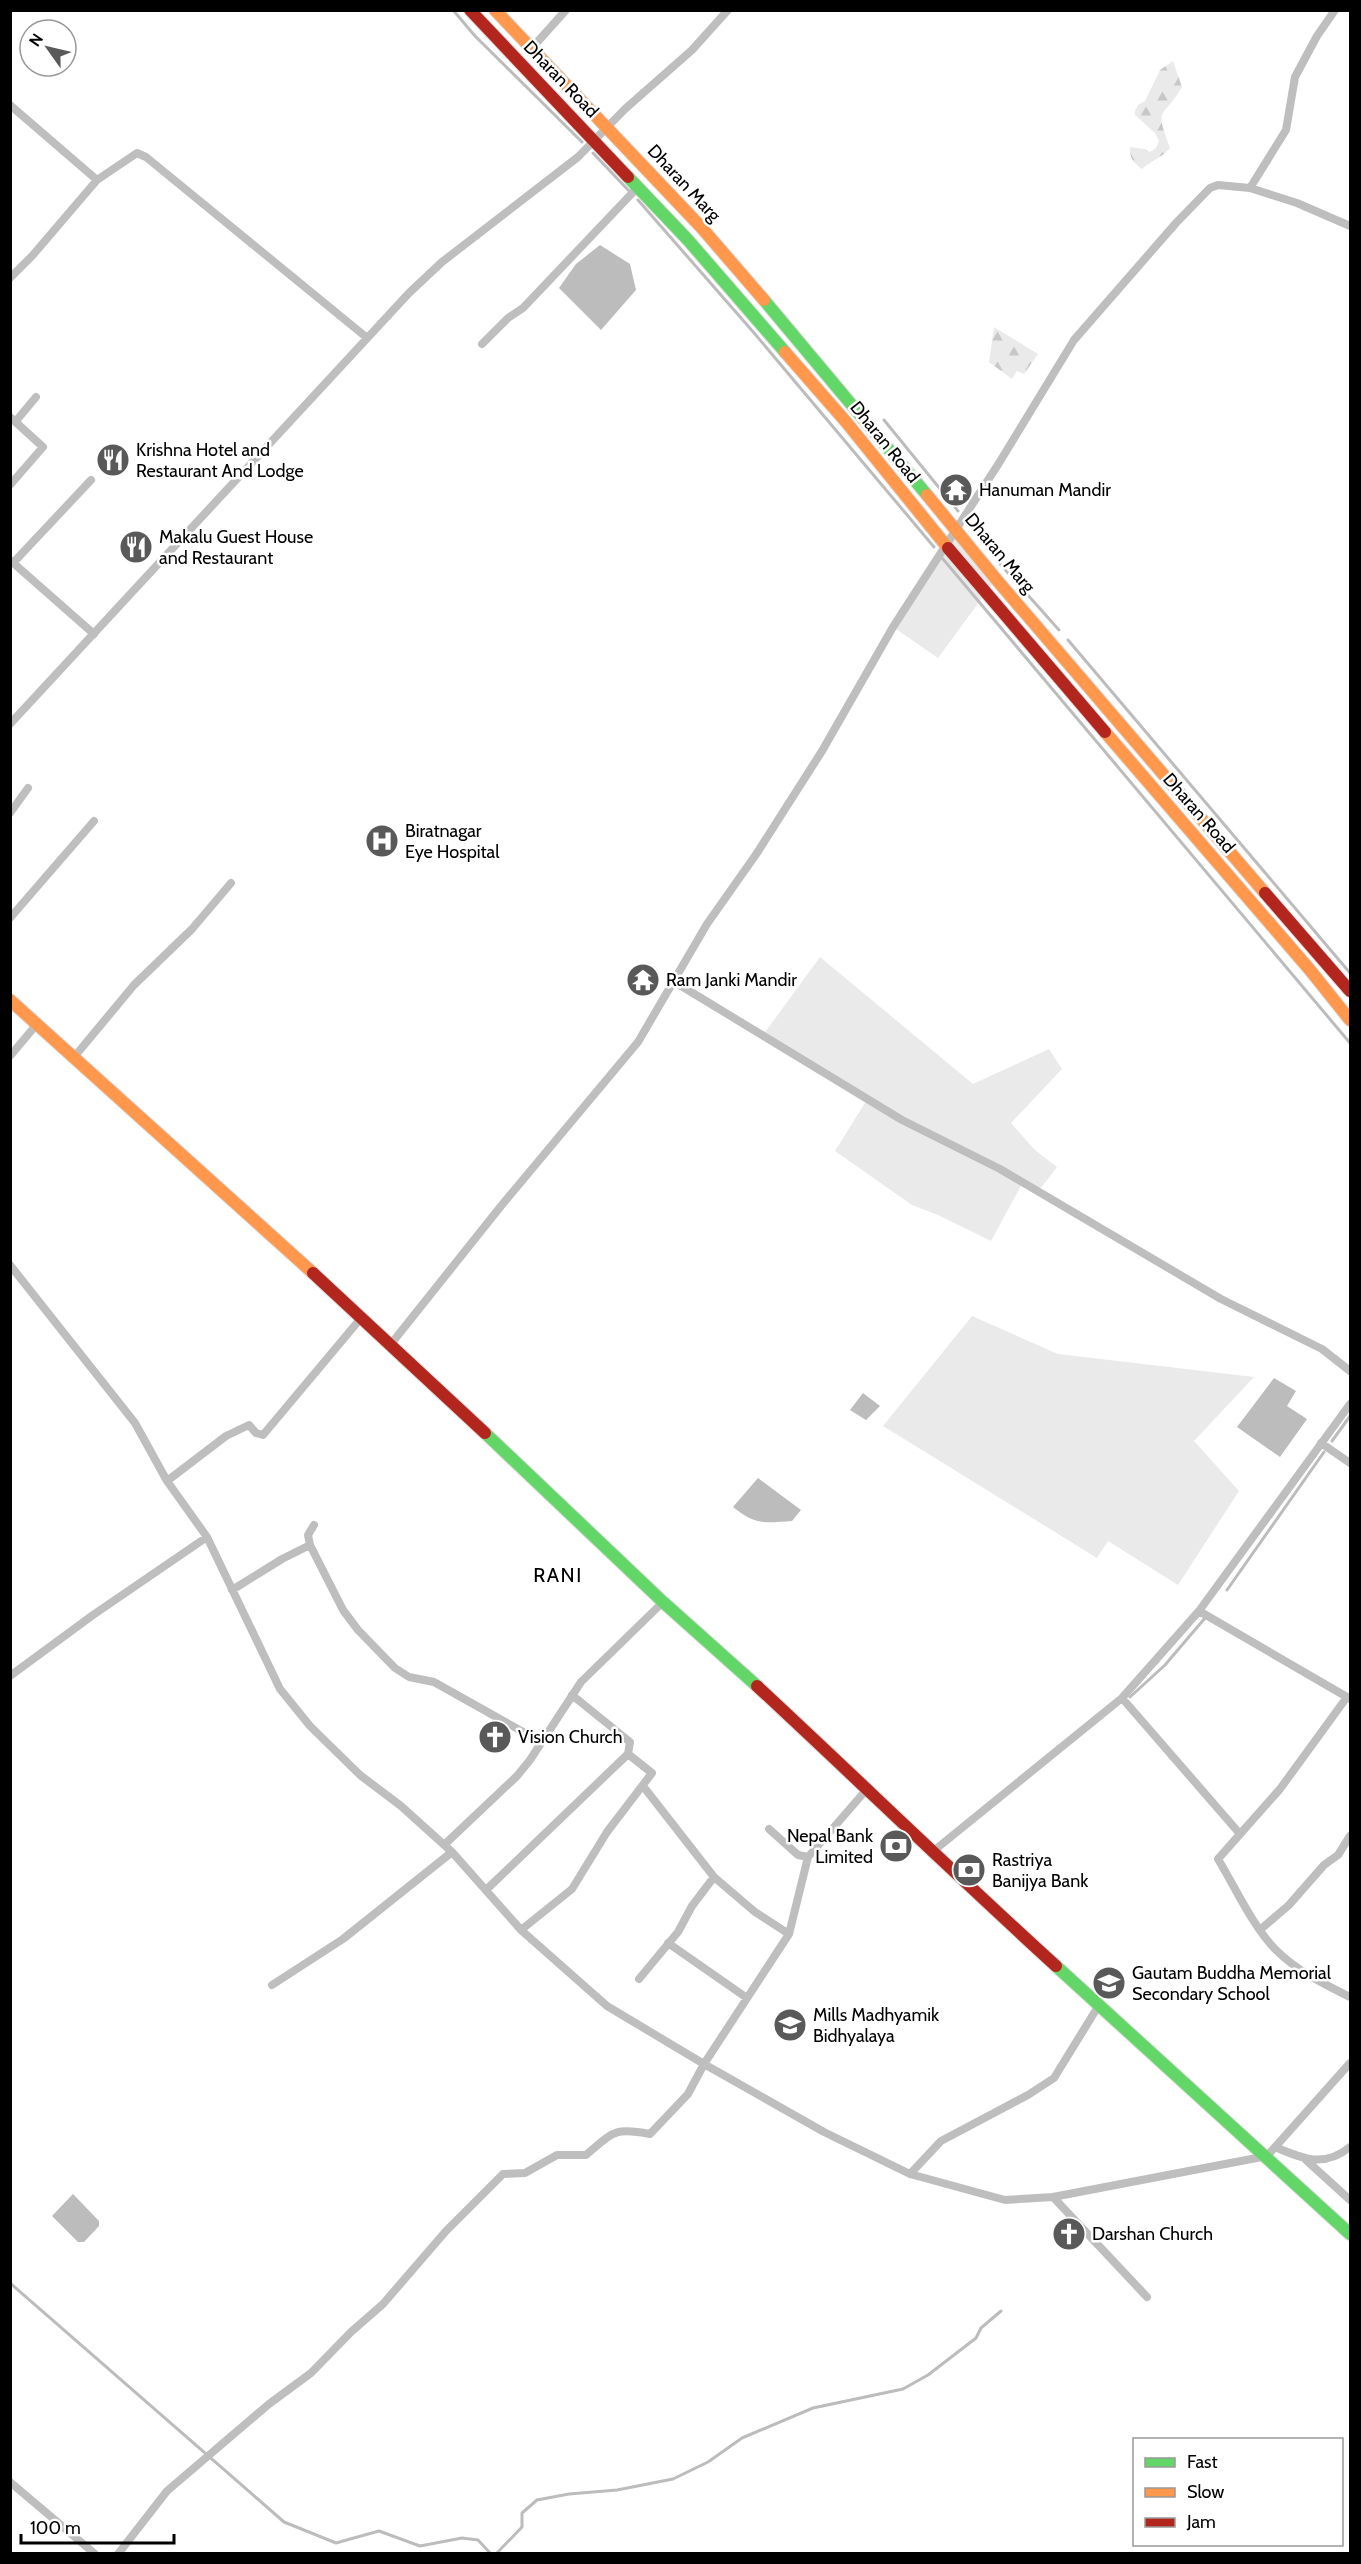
<svg xmlns="http://www.w3.org/2000/svg" width="1361" height="2564" viewBox="0 0 1361 2564" font-family="Cabin,sans-serif">
	<defs>
		<pattern id="forest-firs" width="22" height="20" patternUnits="userSpaceOnUse" patternTransform="scale(1.5)"><rect width="22" height="20" fill="#eaeaea"/><path d="M5 1l3.5 6h-7zM16 11l3.5 6h-7z" fill="#c7c7c7"/></pattern>
	</defs>
	<rect width="100%" height="100%" fill="#fff"/>
	<path fill="#eaeaea" d="M956 530 996 579 938 658 893 627Z
		M820 957 973 1084 1049 1049 1062 1069 1011 1123 1035 1150 1057 1167 1037 1193 1022 1184 991 1241 938 1215 912 1205 835 1151 868 1098 763 1035Z
		M972 1316 1058 1354 1254 1377 1194 1441 1239 1491 1178 1585 1108 1541 1097 1558 883 1426Z"/>
	<path fill="url(#forest-firs)" d="M1173 61 1182 87C1162 121 1154 105 1170 148 1161 158 1151 161 1142 169 1134 163 1129 158 1130 147L1145 149 1150 152 1156 148 1159 141 1155 133 1135 115V111L1138 105 1145 101 1160 70Z
		M994 327 1038 354 1024 374 1017 371 1012 379 989 362Z"/>
	<path fill="#bcbcbc" d="M600 245 630 264 636 290 601 330 559 288 576 264Z
		M1274 1378 1296 1391 1287 1406 1307 1419 1280 1457 1237 1427Z
		M863 1393 880 1406 866 1420 850 1410Z
		M758 1478 801 1510 792 1521C764 1523 755 1525 733 1507Z
		M73 2194 99 2221V2226L84 2242H78L52 2216Z"/>
	<g fill="none" stroke-linecap="round" stroke-linejoin="round">
		<path stroke="#bcbcbc" stroke-width="3" d="M453 10 475 36 582 142
			M593 153 630 192
			M638 200 755 334 934 547
			M884 420 958 511
			M970 526 990 545 1001 565 1059 630
			M943 559 1350 1043
			M1068 640 1350 973
			M1332 1441 1350 1416
			M1227 1590 1324 1452
			M1130 1697 1165 1665 1205 1618
			M10 2283 284 2522 336 2543 379 2531 420 2546 462 2538 478 2540 491 2554
			M496 2554 522 2527V2513L537 2500 569 2494 617 2490 673 2479 708 2462 742 2438 813 2408 903 2389 928 2375 976 2338 981 2328 1001 2311"/>
		<g stroke="#dbdbdb" stroke-width="14">
			<path id="fast" d="M628 177 688 240 785 352
				M764 300 927 495
				M485 1433 663 1602 757 1686
				M1056 1966 1350 2234"/>
		</g>
		<g stroke="#dbdbdb" stroke-width="14">
			<path id="slow" d="M495 10 701 227 764 300
				M785 352 847 423 948 548
				M927 495 996 579 1265 893
				M1105 732 1310 970 1350 1020
				M10 1000 313 1273"/>
		</g>
		<g stroke="#dbdbdb" stroke-width="14">
			<path id="jam" d="M470 10 628 177
				M948 548 1105 732
				M1265 893 1350 991
				M313 1273 485 1433
				M757 1686C857 1779 955 1874 1056 1966"/>
		</g>
		<path stroke="#bebebe" stroke-width="8" d="M532 48 566 10
			M10 105 97 180 137 153 146 157 366 337
			M1250 188 1286 130 1295 77 1317 36 1335 10
			M10 278 32 256 97 180
			M482 344 508 318 523 308 638 187
			M10 417 43 447 10 485
			M16 421 36 397
			M11 561 94 634
			M13 563 91 480
			M10 724 409 293 442 262 578 157 625 109 692 50 728 10
			M10 813 28 788
			M10 918 94 821
			M673 981 902 1120 1000 1169 1221 1299 1322 1349 1350 1371
			M10 1056 37 1024
			M75 1056 134 985 192 929 231 883
			M10 1265 135 1423 167 1481 207 1537 280 1689 310 1726 360 1775 401 1806 452 1852 521 1930 607 2006 704 2064 824 2132 910 2174 1005 2200 1053 2197 1267 2156 1350 2063
			M391 1344 501 1206 638 1042 707 924 757 853 822 751 893 627 999 463 1074 340 1176 223 1210 188 1218 185 1250 188 1297 203 1350 226
			M1321 1443 1350 1463
			M167 1481 226 1436 249 1425 256 1433 263 1435 361 1318
			M314 1525 308 1535 310 1545 343 1610 358 1630 395 1668 409 1677 434 1682 541 1742
			M232 1590 282 1559 310 1545
			M1199 1611 1347 1697
			M10 1676 93 1615 207 1537
			M1122 1698 1240 1834
			M1350 1699 1347 1697 1280 1789 1218 1859C1235 1887 1253 1927 1276 1950 1297 1971 1324 1984 1350 1997
			M643 1786 714 1877 755 1912 789 1934
			M769 1829 798 1855 808 1857
			M444 1845 517 1776 530 1760 581 1682 663 1602
			M931 1853 1122 1698 1199 1611 1350 1404
			M486 1890 628 1754 630 1742 572 1695
			M1261 1929 1289 1905 1324 1865 1338 1855 1350 1836
			M521 1930 572 1889 607 1832 652 1773 628 1754
			M668 1943 747 1998
			M639 1979 678 1932 692 1906 714 1877
			M272 1985 343 1939 452 1852
			M1275 2147C1303 2159 1324 2168 1350 2147
			M1306 2160 1350 2200
			M910 2174 941 2141 1028 2095 1054 2078 1099 2005
			M1053 2197 1147 2297
			M10 2482 95 2554
			M118 2554 167 2491 269 2404 311 2373 351 2332 383 2304 446 2231 503 2174 525 2173 557 2155H586C613 2132 614 2127 650 2134L688 2094 704 2064 789 1934 808 1857 867 1789"/>
		<use href="#fast" stroke="#63d668" stroke-width="12"/>
		<use href="#slow" stroke="#ff974d" stroke-width="12"/>
		<use href="#jam" stroke="#b3261e" stroke-width="12"/>
	</g>
	<defs>
		<g id="restaurant-disc" transform="scale(1.725)"><circle r="9.5" fill="#595959" stroke="#fff"/><path d="M-5-6h1v4h1v-4h1v4h1v-4h1v5L-1.5 .5V6h-2V.5L-5-1ZM5-6V6H3V1.5H1.5Q1.5-4 5-6Z" fill="#fff"/></g>
		<g id="temple-disc" transform="scale(1.725)"><circle r="9.5" fill="#595959" stroke="#fff"/><path d="M0-6L5-2H3V0L6.5 2.5H4V6H1.5V3h-3V6H-4V2.5H-6.5L-3 0V-2H-5Z" fill="#fff"/></g>
		<g id="hospital-disc" transform="scale(1.725)"><circle r="9.5" fill="#595959" stroke="#fff"/><path d="M-5-5h3v3.5h4V-5h3V5h-3V1.5h-4V5h-3Z" fill="#fff"/></g>
		<g id="church-disc" transform="scale(1.725)"><circle r="9.5" fill="#595959" stroke="#fff"/><path d="M-1.2-6h2.4v3.5h3.3v2.4h-3.3V6h-2.4V-.1h-3.3v-2.4h3.3Z" fill="#fff"/></g>
		<g id="bank-disc" transform="scale(1.725)"><circle r="9.5" fill="#595959" stroke="#fff"/><path d="M-6-4H6V4H-6ZM0-2.3a2.3 2.3 0 1 0 0 4.6a2.3 2.3 0 1 0 0-4.6Z" fill="#fff"/></g>
		<g id="school-disc" transform="scale(1.725)"><circle r="9.5" fill="#595959" stroke="#fff"/><path d="M0-5L7-2L0 1L-7-2ZM-4 1L0 2.5L4 1V4Q0 6-4 4Z" fill="#fff"/></g>
	</defs>
	<g fill-rule="evenodd">
		<use href="#restaurant-disc" x="113" y="460"/>
		<use href="#temple-disc" x="956" y="490"/>
		<use href="#restaurant-disc" x="136" y="547"/>
		<use href="#hospital-disc" x="382" y="841"/>
		<use href="#temple-disc" x="643" y="980"/>
		<use href="#church-disc" x="495" y="1737"/>
		<use href="#bank-disc" x="896" y="1846"/>
		<use href="#bank-disc" x="969" y="1870"/>
		<use href="#school-disc" x="1109" y="1983"/>
		<use href="#school-disc" x="790" y="2025"/>
		<use href="#church-disc" x="1069" y="2234"/>
	</g>
	<g text-anchor="middle" stroke-width="5" stroke-linejoin="round" paint-order="stroke">
		<g font-size="18" fill="#000" stroke="#fff">
			<text transform="translate(561 79) rotate(46)" y="6">Dharan Road</text>
			<text transform="translate(684 183) rotate(47)" y="6">Dharan Marg</text>
			<text transform="translate(885 442) rotate(51)" y="6">Dharan Road</text>
			<text transform="translate(1000 553) rotate(50)" y="6">Dharan Marg</text>
			<text transform="translate(1199 813) rotate(49)" y="6">Dharan Road</text>
		</g>
		<g font-size="18" fill="#000" stroke="#fff" text-anchor="start">
			<text x="136" y="456">Krishna Hotel and<tspan x="136" dy="21">Restaurant And Lodge</tspan></text>
			<text x="979" y="496">Hanuman Mandir</text>
			<text x="159" y="543">Makalu Guest House<tspan x="159" dy="21">and Restaurant</tspan></text>
			<text x="405" y="837">Biratnagar<tspan x="405" dy="21">Eye Hospital</tspan></text>
			<text x="666" y="986">Ram Janki Mandir</text>
			<text x="518" y="1743">Vision Church</text>
			<text x="873" y="1842" text-anchor="end">Nepal Bank<tspan x="873" dy="21">Limited</tspan></text>
			<text x="992" y="1866">Rastriya<tspan x="992" dy="21">Banijya Bank</tspan></text>
			<text x="1132" y="1979">Gautam Buddha Memorial<tspan x="1132" dy="21">Secondary School</tspan></text>
			<text x="813" y="2021">Mills Madhyamik<tspan x="813" dy="21">Bidhyalaya</tspan></text>
			<text x="1092" y="2240">Darshan Church</text>
		</g>
		<g font-size="20" letter-spacing="1.5" fill="#000" stroke="#fff">
			<text x="558" y="1582">RANI</text>
		</g>
	</g>
	<rect width="1361" height="2564" fill="none" stroke="#000000" stroke-width="24"/>
	<rect x="1133" y="2438" width="210" height="108" fill="#ffffff" stroke="#999999" stroke-width="1.5"/>
	<rect x="1145" y="2458" width="30" height="9" fill="#63d668" stroke="#999999" stroke-width="1.5"/>
	<text x="1187" y="2468" font-size="18" fill="#000000">Fast</text>
	<rect x="1145" y="2488" width="30" height="9" fill="#ff974d" stroke="#999999" stroke-width="1.5"/>
	<text x="1187" y="2498" font-size="18" fill="#000000">Slow</text>
	<rect x="1145" y="2518" width="30" height="9" fill="#b3261e" stroke="#999999" stroke-width="1.5"/>
	<text x="1187" y="2528" font-size="18" fill="#000000">Jam</text>
	<g transform="translate(48 48) rotate(304)"><circle r="28" fill="#ffffff" stroke="#999999" stroke-width="1.5"/>
	<path d="M0-4.5L10 22L0 15L-10 22Z" fill="#595959"/>
	<text y="-9" font-size="16" font-weight="bold" text-anchor="middle" fill="#000000">N</text>
	</g>
	<path d="M21 2534v9h153v-9" fill="none" stroke="#000000" stroke-width="3"/>
	<text x="30" y="2534" font-size="18" fill="#000000" stroke="#ffffff" stroke-width="4.5" paint-order="stroke">100 m</text>
</svg>
